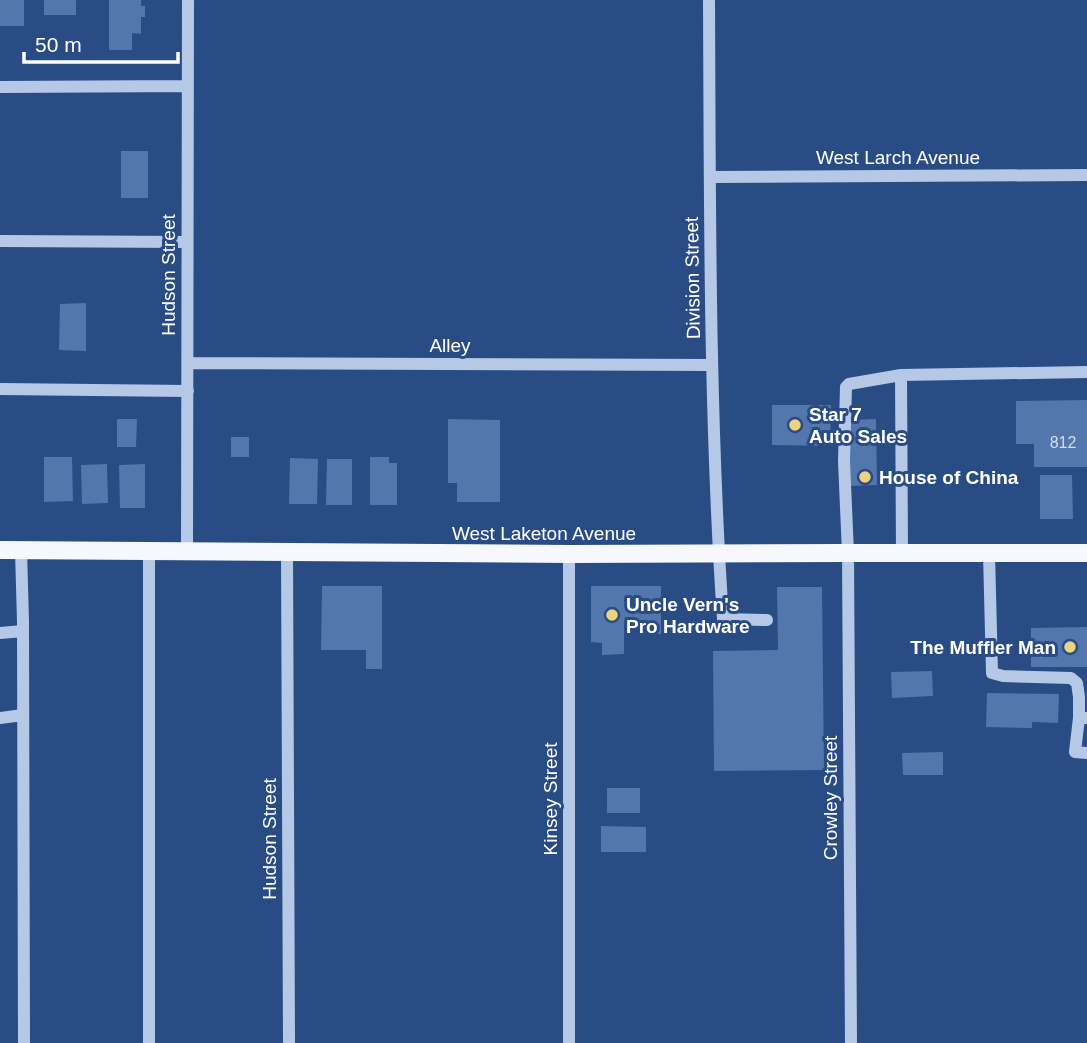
<svg xmlns="http://www.w3.org/2000/svg" width="1087" height="1043" viewBox="0 0 1087 1043" font-family="Arial,sans-serif">
	<rect width="100%" height="100%" fill="#2a4c85"/>
	<path fill="#5376ac" d="M0 0H24V26H0Z
		M44 0H76V15H44Z
		M109 0H141V6H145V17H141V34L132 33V50H109Z
		M121 151H148V198H121Z
		M86 303V351L59 350 60 304Z
		M1087 400V467H1034V444H1016V401Z
		M772 405H831L830 446 772 445Z
		M117 419H137L136 447H117Z
		M448 419 500 420V502H457V483H448Z
		M876 419 877 485 850 486V420Z
		M231 437H249V457H231Z
		M44 457H72L73 501 44 502Z
		M370 457H389V463H397V505H370Z
		M290 458 318 459 317 504H289Z
		M327 459H352V505H326Z
		M107 464 108 503 82 504 81 465Z
		M145 464V508H120L119 465Z
		M1040 475H1072L1073 519H1040Z
		M322 586H382V669H366V650H321Z
		M591 586H661V634H639V625L624 624V654L602 655V643L591 642Z
		M777 587H822L824 770 714 771 713 651 778 650Z
		M1087 627V667H1031V628Z
		M932 671 933 696 892 698 891 672Z
		M987 693 1059 694 1058 723 1032 722V728L986 727Z
		M943 752V775H903L902 753Z
		M607 788H640V813H607Z
		M601 826 646 827V852H601Z"/>
	<g fill="none" stroke-linecap="round" stroke-linejoin="round">
		<path stroke="#b5c9e7" stroke-width="12" d="M709 0C710 206 709 413 723 619L767 620
			M0 87 187 86
			M710 177 1087 175
			M0 241 187 242
			M188 363 712 365
			M0 389 188 391
			M21 550 23 622 24 1043
			M149 550V1043
			M187 550 188 0
			M287 551 289 1043
			M902 553 901 375 1087 372
			M989 553 992 673 1003 676 1071 678 1077 683 1079 697V718H1087
			M569 554V1043
			M0 633 23 631
			M0 718 23 715
			M1079 718 1075 752 1087 753
			M851 1043 848 553 844 461 846 387 849 384 901 375"/>
		<path stroke="#f6f8fe" stroke-width="18" d="M0 550 569 554 848 553H1087"/>
	</g>
	<g fill="#edd37c" stroke="#2a4c85" stroke-width="2.5">
		<circle cx="795" cy="425" r="7"/>
		<circle cx="865" cy="477" r="7"/>
		<circle cx="612" cy="615" r="7"/>
		<circle cx="1070" cy="647" r="7"/>
	</g>
	<g text-anchor="middle" stroke-width="6" stroke-linejoin="round" paint-order="stroke">
		<g font-size="16" fill="#d4ddea">
			<text x="1063" y="448">812</text>
		</g>
		<g font-size="19" fill="#fff" stroke="#2a4c85">
			<text x="898" y="164">West Larch Avenue</text>
			<text transform="translate(168 275) rotate(-90)" y="7">Hudson Street</text>
			<text transform="translate(692 278) rotate(-91)" y="7">Division Street</text>
			<text x="450" y="352">Alley</text>
			<text x="544" y="540">West Laketon Avenue</text>
			<text transform="translate(830 798) rotate(-90)" y="7">Crowley Street</text>
			<text transform="translate(550 799) rotate(-90)" y="7">Kinsey Street</text>
			<text transform="translate(269 839) rotate(-90)" y="7">Hudson Street</text>
		</g>
		<g font-size="19" font-weight="bold" fill="#fff" stroke="#2a4c85" text-anchor="start">
			<text x="809" y="421">Star 7<tspan x="809" dy="22">Auto Sales</tspan></text>
			<text x="879" y="484">House of China</text>
			<text x="626" y="611">Uncle Vern's<tspan x="626" dy="22">Pro Hardware</tspan></text>
			<text x="1056" y="654" text-anchor="end">The Muffler Man</text>
		</g>
	</g>
	<path d="M24 52v10h154v-10" fill="none" stroke="#ffffff" stroke-width="3.5"/>
	<text x="35" y="52" font-size="21" fill="#ffffff" stroke="#2a4c85" stroke-width="5" paint-order="stroke">50 m</text>
</svg>
